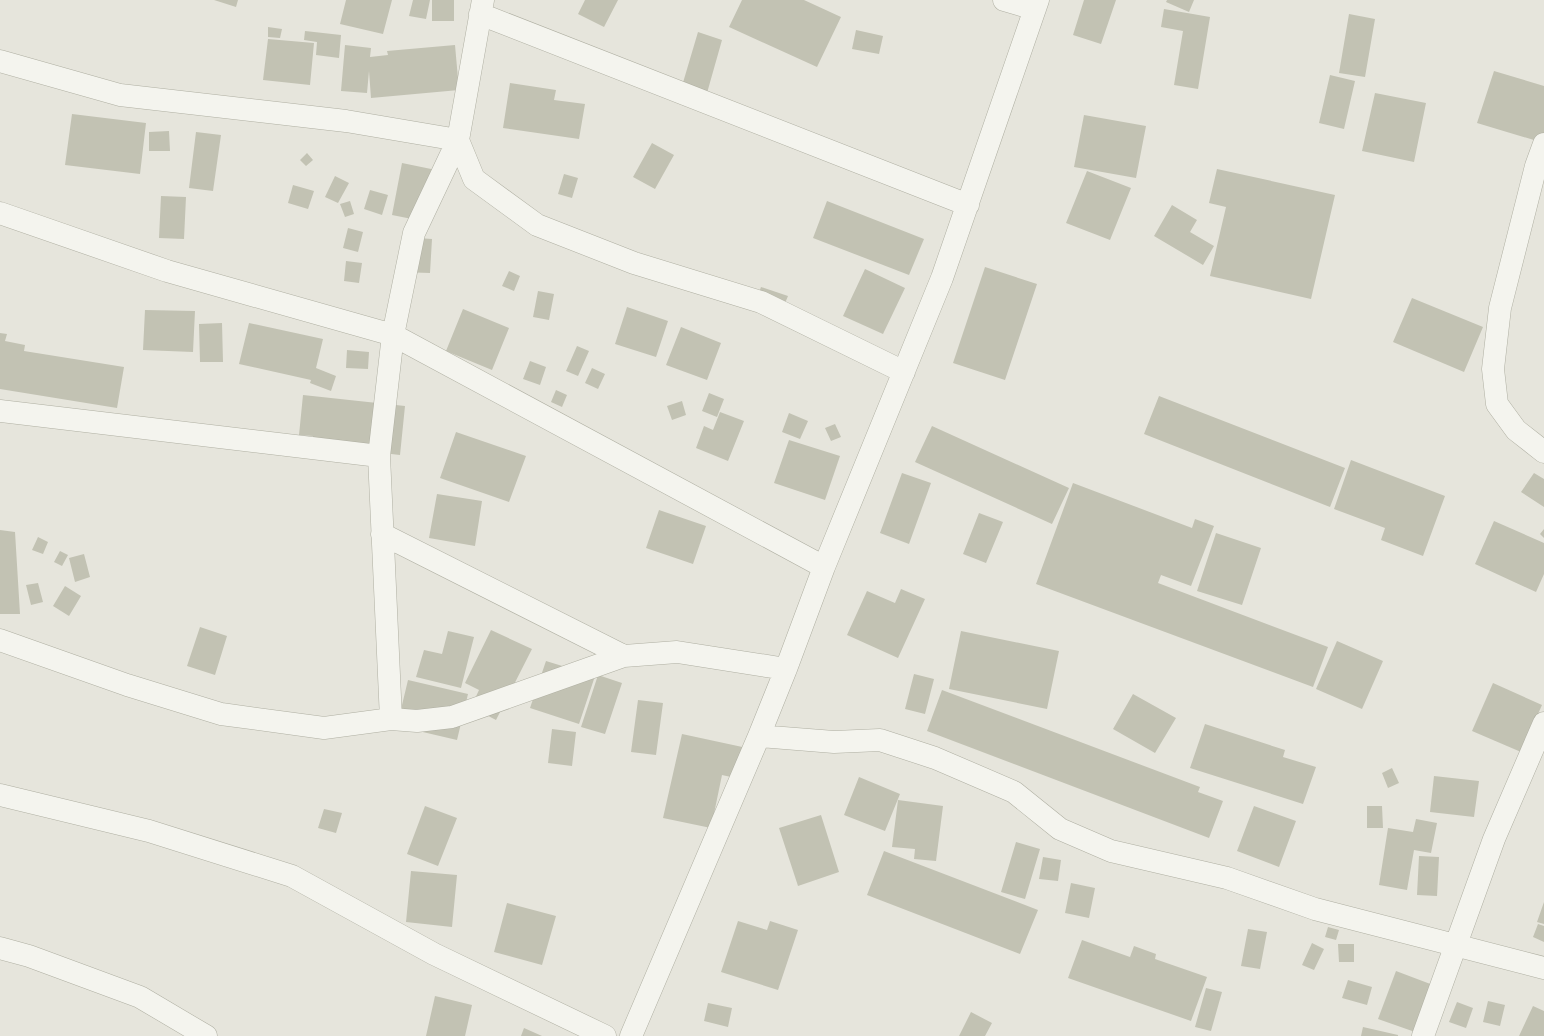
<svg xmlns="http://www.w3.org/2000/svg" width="1544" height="1036" viewBox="0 0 1544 1036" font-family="Rubik,sans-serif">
	<rect width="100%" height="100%" fill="#e6e5dc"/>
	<path fill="#c2c2b3" d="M214 0H238L236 7Z
		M346 0H392L383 34 340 24Z
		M413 0H430L426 19 409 16Z
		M432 0H454V21H432Z
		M585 0H618L604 27 578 14Z
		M742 0H804L841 17 817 67 729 27Z
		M1084 0H1116L1101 44 1073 35Z
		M1167 0H1194L1189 12 1166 2Z
		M1164 9 1210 17 1198 89 1174 85 1183 31 1161 27Z
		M1349 14 1375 19 1365 77 1339 73Z
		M268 27 282 29 280 38 268 37Z
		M856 30 883 36 879 54 852 49Z
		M305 31 341 35 339 58 316 55 317 42 304 40Z
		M698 32 722 40 707 93 682 86Z
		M268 39 314 43 310 85 263 80Z
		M345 45 371 48 370 57 388 55 387 51 455 45 459 90 371 98 369 71 367 93 341 91Z
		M1494 71 1544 86V143L1477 123Z
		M1330 75 1355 81 1344 129 1319 123Z
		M510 83 556 90 554 100 585 104 579 139 503 128Z
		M1375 93 1426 103 1414 162 1362 151Z
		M72 114 146 123 140 174 65 165Z
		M1084 115 1146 126 1136 178 1074 167Z
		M169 131 170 151H149V132Z
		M196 132 221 135 213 191 189 188Z
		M652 143 674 155 655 189 633 177Z
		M307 153 313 160 306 166 300 160Z
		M402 163 436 170 427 222 392 215Z
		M1217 169 1335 195 1311 299 1210 276 1226 207 1209 203Z
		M1087 171 1131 188 1110 240 1066 223Z
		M564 174 578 178 572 198 558 194Z
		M335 176 349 183 338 203 325 197Z
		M293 185 314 191 308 209 288 203Z
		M370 190 388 195 382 215 364 209Z
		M161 196 186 197 184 239 159 238Z
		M350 201 354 214 345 217 340 204Z
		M827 201 924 239 909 275 813 238Z
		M1172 205 1197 220 1190 232 1214 246 1203 265 1154 236Z
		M348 228 363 232 358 252 343 248Z
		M403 237 432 239 430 273 401 272Z
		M346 261 362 263 359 283 344 281Z
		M985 267 1037 284 1005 380 953 363Z
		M865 269 905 288 883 334 843 316Z
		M509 271 520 276 514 291 502 286Z
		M761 287 788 296 783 308 757 298Z
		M538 291 554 294 549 320 533 317Z
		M1412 298 1483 327 1464 372 1393 342Z
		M627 307 668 321 656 357 615 344Z
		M463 309 509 328 492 370 446 351Z
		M145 310 195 311 193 352 143 350Z
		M222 323 223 362H200L199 324Z
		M249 323 323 339 316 368 336 376 331 391 310 383 311 380 239 364Z
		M681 327 721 343 707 380 666 365Z
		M0 333 7 334 5 341 25 345 24 351 124 367 117 408 0 389Z
		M577 346 589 351 578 376 566 371Z
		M347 350 369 352 368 369 346 368Z
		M530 361 546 367 540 385 523 379Z
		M592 368 605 374 598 389 585 383Z
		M556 390 567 395 562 407 551 402Z
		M709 393 724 399 717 417 702 411Z
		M303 395 405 406 400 455 348 449 311 456 313 436 299 435Z
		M1159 396 1345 468 1330 507 1144 434Z
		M682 401 686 415 672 420 667 406Z
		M720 412 744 421 728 461 696 448 704 426 713 430Z
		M789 413 808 421 800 439 782 432Z
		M835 424 841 437 831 441 825 428Z
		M932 426 1069 488 1052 524 915 462Z
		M456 432 526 456 509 502 440 478Z
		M789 440 840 456 825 500 774 483Z
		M1351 460 1445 496 1423 556 1381 540 1385 528 1334 509Z
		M902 473 931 483 909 544 880 533Z
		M1534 473 1544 479V507L1521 492Z
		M1073 483 1192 528 1195 519 1214 526 1191 586 1161 575 1158 583 1328 647 1313 687 1036 584Z
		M437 494 482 501 475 546 429 538Z
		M659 510 706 526 693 564 646 548Z
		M979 513 1003 522 986 563 963 554Z
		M1494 521 1544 543V574L1536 592 1475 564Z
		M1544 529V538L1540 534Z
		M0 530 15 532 20 614H0Z
		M1216 533 1261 548 1242 605 1197 591Z
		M38 537 48 542 43 554 32 550Z
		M60 551 68 555 62 566 54 562Z
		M84 554 90 577 75 582 69 558Z
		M38 583 43 602 31 605 26 585Z
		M65 586 81 596 69 616 53 606Z
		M901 589 925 599 898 658 847 635 867 591 895 603Z
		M200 627 227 636 215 675 187 666Z
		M491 630 532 649 496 720 471 707 479 690 465 683Z
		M448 631 474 637 461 688 416 677 424 650 442 654Z
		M961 631 1059 651 1047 709 949 689Z
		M1337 641 1383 661 1362 709 1316 689Z
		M546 661 595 676 579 724 530 708Z
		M914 674 934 679 925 714 905 709Z
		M598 675 622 683 605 734 581 727Z
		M408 680 468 694 457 740 397 726Z
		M1493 683 1542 705 1521 752 1472 731Z
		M942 690 1200 787 1198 792 1223 801 1209 838 927 731Z
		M1133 694 1176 718 1155 753 1113 729Z
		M638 700 663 703 656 755 631 752Z
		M1205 724 1285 750 1283 757 1316 767 1303 804 1190 768Z
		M552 729 576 732 572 766 548 763Z
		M682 734 747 748 740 779 722 775 711 828 663 818Z
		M1392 768 1399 783 1388 788 1382 773Z
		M1434 776 1479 781 1474 817 1430 812Z
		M859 777 900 794 885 831 844 815Z
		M898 800 943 806 936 861 914 859 915 849 892 847Z
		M425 806 457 818 438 866 407 854Z
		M1254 806 1296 821 1279 867 1237 851Z
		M1367 806H1382L1383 828H1367Z
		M324 809 342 813 336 833 318 828Z
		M821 815 839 872 798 886 779 828Z
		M1416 819 1437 823 1431 853 1414 850 1407 890 1379 885 1388 828 1413 832Z
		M1016 842 1040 849 1025 899 1001 892Z
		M884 851 1038 910 1020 954 867 895Z
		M1419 856 1439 857 1437 896 1417 895Z
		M1043 857 1061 860 1058 881 1039 879Z
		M411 871 457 875 452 927 406 922Z
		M1071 883 1095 888 1089 918 1065 913Z
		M1544 902V924L1537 922Z
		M507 903 556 916 542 965 494 952Z
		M738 921 767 930 770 921 798 930 778 990 721 972Z
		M1538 924 1544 926V942L1533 937Z
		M1328 927 1339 930 1336 940 1325 937Z
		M1248 929 1267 932 1260 969 1241 966Z
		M1082 940 1130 957 1134 946 1156 954 1155 959 1207 977 1191 1021 1068 978Z
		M1312 943 1324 949 1314 970 1302 965Z
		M1338 944H1354V962H1339Z
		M1396 971 1433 985 1415 1032 1378 1019Z
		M1348 980 1372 987 1367 1005 1342 998Z
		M1206 988 1222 992 1211 1031 1195 1027Z
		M435 996 472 1005 465 1036H426Z
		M1488 1001 1505 1005 1500 1026 1483 1022Z
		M1457 1002 1473 1008 1466 1028 1449 1022Z
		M708 1003 732 1008 728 1027 704 1021Z
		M1533 1006 1544 1011V1036H1519Z
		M971 1012 992 1023 985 1036H959Z
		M1363 1027 1398 1035V1036H1361Z
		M524 1028 542 1036H521Z"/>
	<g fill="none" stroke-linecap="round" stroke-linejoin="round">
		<g stroke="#afafa2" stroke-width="23">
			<path id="minor" d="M1004 0 1035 9
				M480 14 968 205
				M0 61 120 95 346 121 458 140 474 179 537 225 634 263 761 302 904 372
				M1544 144 1536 166 1500 308 1493 369 1497 404 1516 430 1544 452
				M0 213 167 271 393 335 824 567
				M0 411 379 456
				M382 534 624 656
				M0 640 127 685 221 714 324 728 391 719 417 721 452 717 624 656 677 652 786 669
				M391 719 379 456 393 335 414 233 458 140 483 0
				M759 736 834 742 880 740 935 758 1014 792 1060 829 1111 851 1227 878 1315 909 1544 968
				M0 795 149 831 292 876 434 954 605 1036
				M0 948 29 956 140 997 206 1036
				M631 1036 759 736 786 669 824 567 942 278 1038 0
				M1423 1036 1494 839 1544 723"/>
		</g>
		<use href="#minor" stroke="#f4f4ee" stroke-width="22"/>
	</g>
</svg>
